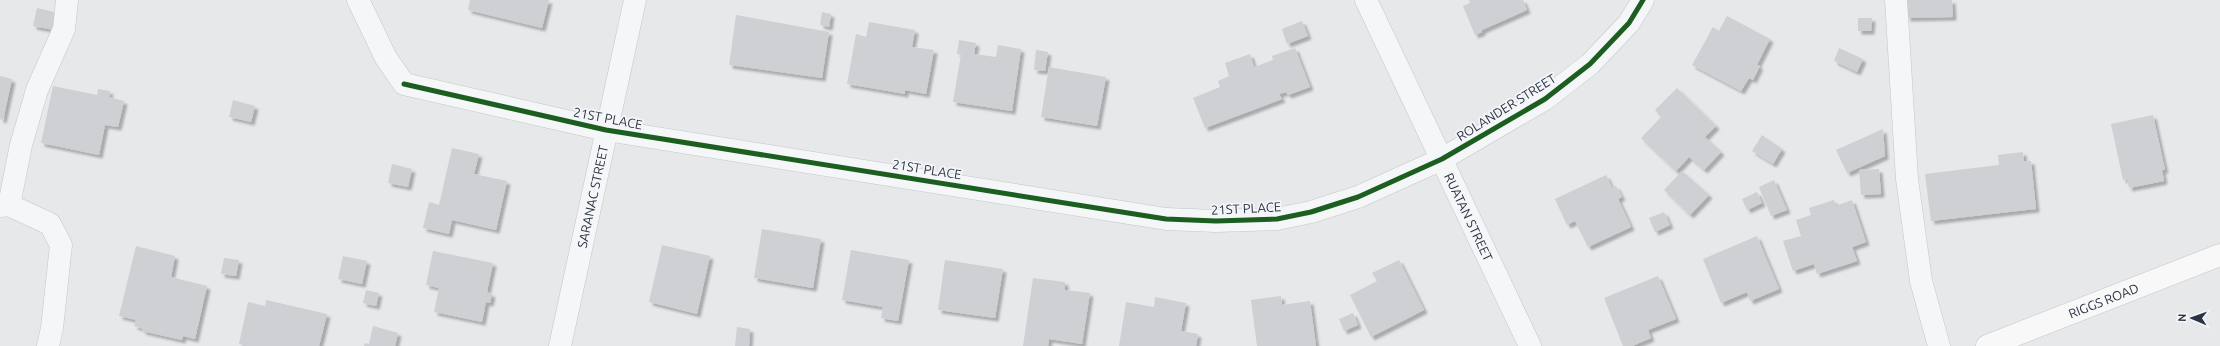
<svg xmlns="http://www.w3.org/2000/svg" width="2220" height="346" viewBox="0 0 2220 346" font-family="Ubuntu,sans-serif">
	<defs>
		<filter id="shadow"><feDropShadow dx="3.5" dy="3.5" stdDeviation="1" flood-color="#0004"/></filter>
	</defs>
	<rect width="100%" height="100%" fill="#e6e8ea"/>
	<path fill="#ced0d3" filter="url(#shadow)" d="M470 0H549L542 28 468 10Z
		M1469 0H1523L1527 10 1482 30V32L1475 35 1463 6 1470 3Z
		M1907 0H1952L1953 17 1907 18Z
		M37 8 58 13 54 30 33 26Z
		M822 12 831 14 829 27 820 25Z
		M736 15 829 32 822 78 729 65Z
		M1727 16 1770 39 1757 65 1760 66 1753 80 1749 78 1741 91 1692 65 1713 27 1719 31Z
		M1858 18H1872L1871 31H1858Z
		M1302 21 1308 36 1287 44 1282 29Z
		M869 22 915 30 912 47 934 50 926 94 905 90V94L847 84 856 34 866 37Z
		M959 40 976 43 974 54 996 57 998 45 1021 49 1012 111 953 102 961 54H957Z
		M1295 48 1310 87 1288 95 1286 92 1279 94 1282 99 1205 128 1193 98 1220 87 1218 81 1229 76 1225 63 1250 54 1254 67 1273 60 1272 56Z
		M1839 48 1863 59 1857 72 1834 61Z
		M1036 50 1048 52 1045 71 1034 70Z
		M1049 67 1106 77 1097 126 1041 117Z
		M0 76 12 79 3 120 0 119Z
		M53 86 97 95 98 89 110 91 109 97 124 101 118 127 105 125 99 155 41 143Z
		M1677 88 1716 126 1705 137 1721 152 1704 170 1689 157 1676 171 1641 138 1661 117 1655 110Z
		M233 100 255 106 251 122 229 117Z
		M2153 115 2165 170H2162L2164 181 2129 188 2127 179 2123 180 2111 124Z
		M1883 129 1885 156 1847 173 1836 150Z
		M1762 135 1782 149 1773 164 1752 151Z
		M452 148 479 154 474 174 507 181 496 230 452 220 449 234 423 228 429 202 439 205Z
		M2023 152 2024 161H2031L2036 209 1931 221 1925 174 1999 165 1998 155Z
		M392 164 412 169 408 187 388 183Z
		M1879 169 1881 194 1861 195 1859 170Z
		M1682 171 1709 195 1690 215 1664 190Z
		M1606 175 1612 188 1616 186 1622 197 1618 199 1631 227 1588 247 1575 221 1567 225 1555 199Z
		M1774 180 1787 210 1771 216 1759 187Z
		M1757 192 1762 203 1747 210 1742 199Z
		M1834 200 1836 206 1852 200 1866 242 1852 247 1857 261 1817 274 1814 264 1793 271 1783 241 1801 236 1796 220 1811 215 1809 208Z
		M1664 212 1670 225 1655 232 1649 218Z
		M762 229 821 239 813 288 754 278Z
		M1757 236 1779 289 1750 301 1747 292 1721 303 1703 259Z
		M662 245 710 256 697 314 649 302Z
		M136 246 175 256 171 277 207 286 195 339 183 336 182 340 142 331 143 329 134 326 136 320 119 316Z
		M851 250 909 260 898 321 881 318 883 307 842 300Z
		M433 251 493 263 487 292 492 294 490 303 486 302 482 322 434 312 439 288 426 285Z
		M343 256 367 261 362 284 338 279Z
		M224 258 239 260 236 276 221 274Z
		M945 260 1003 269 995 318 938 310Z
		M1399 260 1424 310 1371 337 1350 295 1377 281 1372 273Z
		M1658 276 1676 319 1648 330 1651 338 1632 346H1623L1604 298Z
		M1033 278 1065 282V290L1090 293 1082 344 1049 339 1048 346H1023Z
		M366 290 379 293 376 306 363 303Z
		M1281 296 1282 305 1310 301 1316 346H1257L1251 300Z
		M1155 297 1186 303 1181 331 1198 334 1196 346H1119L1126 302 1154 307Z
		M266 300 327 314 319 346H248L239 344 248 302 265 306Z
		M1353 313 1358 325 1344 331 1339 319Z
		M373 326 398 333 395 346H364L365 343 369 344Z
		M737 327 750 329 749 346H735Z"/>
	<g fill="none" stroke-linecap="round" stroke-linejoin="round">
		<g stroke="#c4c6c8" stroke-width="23">
			<g id="minor">
				<path d="M358 0 386 58 404 84 606 130 1166 219 1216 221 1277 219 1311 212 1358 197 1442 159 1545 99 1590 64 1629 23 1643 0"/>
				<path id="s1" d="M1366 0 1530 346"/>
				<path d="M1896 0 1907 179 1921 281 1939 346"/>
				<path d="M9 205 21 145 37 90 64 29 67 0"/>
				<path d="M0 206 9 205 50 224 61 245 52 328 48 346"/>
				<path id="s2" d="M560 346 635 0"/>
			</g>
		</g>
		<g stroke="#c2c5c8" stroke-width="23">
			<g id="major">
				<path id="s3" d="M1987 346 2220 255"/>
			</g>
		</g>
		<use href="#minor" stroke="#f5f6f7" stroke-width="22"/>
		<use href="#major" stroke="#f8f8f8" stroke-width="22"/>
		<g stroke="#f4f6f9" stroke-width="8">
			<path id="cycleway" d="M404 84 606 130 1166 219 1216 221 1277 219 1311 212 1358 197 1442 159 1545 99 1590 64 1629 23 1643 0"/>
		</g>
		<use href="#cycleway" stroke="#1b5e20" stroke-width="5"/>
	</g>
	<g text-anchor="middle" stroke-width="3.5" stroke-linejoin="round" paint-order="stroke">
		<g font-size="13" fill="#2b3445" stroke="#f4f6f9">
			<text transform="translate(1506 107) rotate(-32)" y="5">ROLANDER STREET</text>
			<text transform="translate(608 118) rotate(11)" y="5">21ST PLACE</text>
			<text transform="translate(927 169) rotate(9)" y="5">21ST PLACE</text>
			<text dy="5" stroke="none"><textPath href="#s2" startOffset="153">SARANAC STREET</textPath></text>
			<text transform="translate(1246 208) rotate(-3)" y="5">21ST PLACE</text>
			<text dy="5" stroke="none"><textPath href="#s1" startOffset="240">RUATAN STREET</textPath></text>
			<text dy="5" stroke="none"><textPath href="#s3" startOffset="125">RIGGS ROAD</textPath></text>
		</g>
	</g>
	<g transform="translate(2192 318) rotate(272)" stroke="#f4f6f9" stroke-width="3" paint-order="stroke">
	<path d="M0-3L7 15L0 10L-7 15Z" fill="#2b3445"/>
	<text y="-6" font-size="11" font-weight="bold" text-anchor="middle" fill="#2b3445">N</text>
	</g>
</svg>
